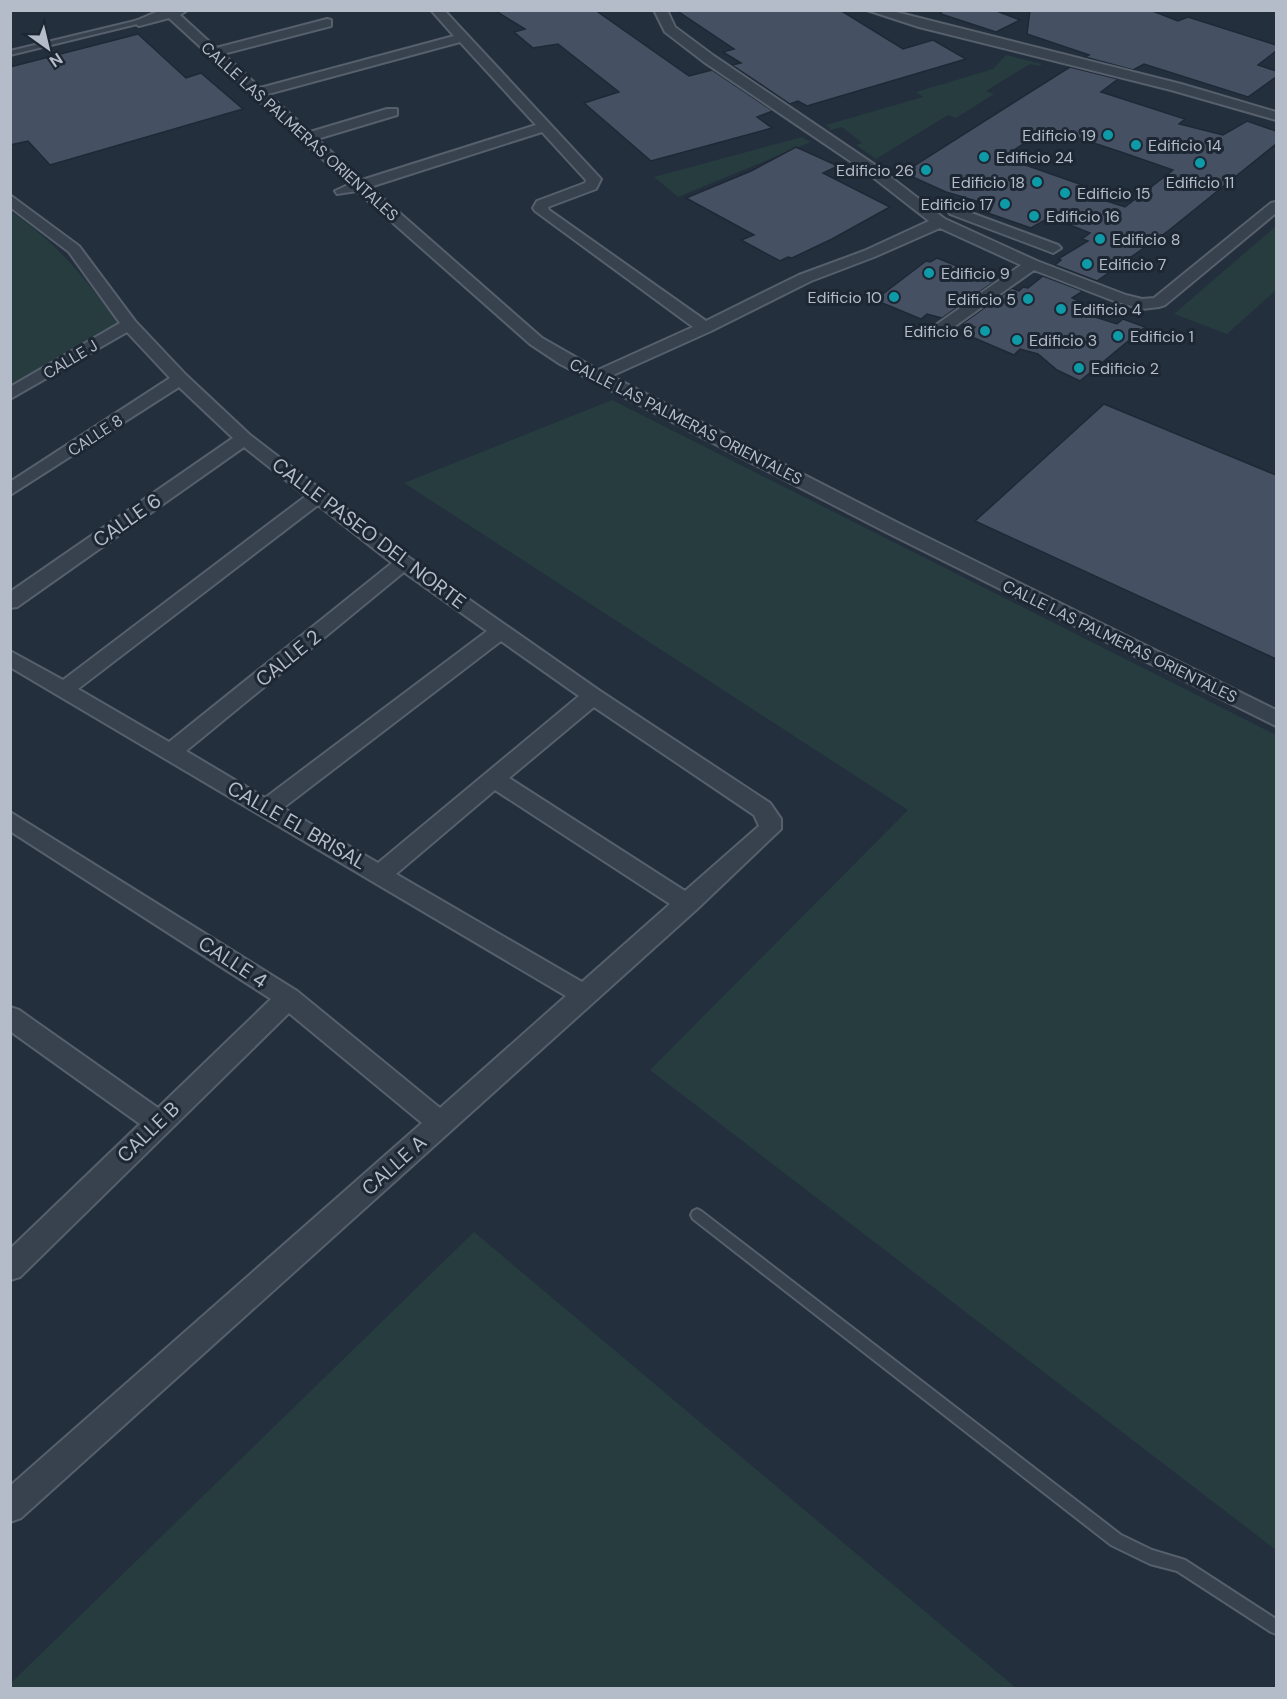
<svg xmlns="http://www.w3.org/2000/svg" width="1287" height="1699" viewBox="0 0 1287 1699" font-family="'DM Sans',sans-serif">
	<rect width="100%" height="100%" fill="#242f3e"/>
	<path fill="#263c3f" d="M1006 55 1042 64 1039 66 1030 64 986 91 994 94 956 118 948 115 876 159 856 145 862 143 842 127 831 130 826 125 923 97 916 92 993 69Z
		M802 137 811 142 678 197 654 177Z
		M10 211C60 245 83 277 119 323L11 387Z
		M1276 226V290L1227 334 1174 314Z
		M612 400 1276 735V1550L650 1070 908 810 404 483Z
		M474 1232 1016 1688H11V1683Z"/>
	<path fill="#455162" stroke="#1f2835" stroke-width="1.5" fill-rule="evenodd" d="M494 10H595L689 76 712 70 773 111 757 117 772 128 651 161 584 103 619 92 558 44 533 48 514 32 525 29Z
		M676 10H840L903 49 933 40 966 59 807 106 798 101 790 104 732 65 741 63 723 52 734 49Z
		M942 10H994L1020 20 996 32 941 14Z
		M1030 10H1150L1178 21 1188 17 1276 45V51L1258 65 1276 71V77L1248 97 1144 64 1133 70 1085 57 1089 55 1027 34Z
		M138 34 186 78 201 73 243 109 50 165 28 141 10 145V67Z
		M1070 67 1118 79 1101 92 1185 119 1179 124 1223 135 1247 121 1276 131V144L1168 231 1097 281 1055 265 1061 260 1058 259 1088 241 1082 239 1090 233 1050 217 1031 228 982 211 990 205 946 192 906 174 912 170 909 169ZM1048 128 1121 152 1173 170 1125 207 1081 193 1088 187 1003 157Z
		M796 147 838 166 823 173 890 207 832 239 792 258 788 257 780 261 741 240 754 235 686 198 751 171Z
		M937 258 995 281 942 318 927 314 921 319 875 300 926 261 930 262Z
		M1043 276 1083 291 1072 298 1083 303 1073 310 1117 324 1123 319 1145 327 1080 381 1057 370 1038 354 1020 349 1014 355 965 334 975 327 962 324 1012 288 1019 291 1023 287 1028 288Z
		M1104 404 1276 475V659L975 521Z"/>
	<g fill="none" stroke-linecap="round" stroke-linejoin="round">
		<g stroke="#565f6c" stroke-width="4">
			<path id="lane" d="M139 20 141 21V23L10 55V51Z
				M697 1209 701 1211 1121 1535 1152 1550 1185 1560 1276 1619V1634L1271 1632 1177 1571 1150 1564 1111 1545 693 1219 691 1215 693 1211Z"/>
		</g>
		<g stroke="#565f6c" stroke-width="4">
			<path id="street" d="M161 10H187L180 15 216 48 327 19 331 20V26L223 54 260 88 454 36 431 10H444L601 179 596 189 548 207 549 210 706 321 799 275 864 251 929 221 865 171 704 62 665 32 654 10H667L675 27 714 56 875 165 945 219 1037 261 1126 295 1142 299 1154 298 1271 203 1276 202V213L1165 305 1159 307 1142 309 1114 301 1034 270 948 331H936L934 328 936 325 1021 265 940 228 874 257 811 281 711 331 611 376 900 524 1276 710V726L886 532 560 364 530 344 357 191 337 194 335 191 350 184 169 18 139 26 133 22ZM460 42 536 125 362 180 317 139 397 115V109H387L310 132 268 94ZM542 132 586 180 585 183 537 201 533 208 535 211 693 327 598 370 542 338 370 187Z
				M867 10H888L1181 84 1276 112V120L1171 90 919 27Z
				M10 195 79 246 135 321 186 375 250 435 411 559 600 691 770 803 781 819V829L696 910 21 1518 10 1522V1486L422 1123 289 1013 20 1277 10 1280V1249L140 1124 10 1031V1007L19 1010 158 1108 271 999 10 831V812L297 991 440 1108 566 996 10 667V651L63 680 306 496 244 447 17 607 10 608V592L233 438 179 387 10 495V482L170 378 127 332 10 399V387L120 323 69 252 10 207ZM318 505 392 563 169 742 78 689ZM404 572 487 631 265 798 186 751ZM501 641 579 696 378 863 283 808ZM594 707 754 815 759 826 685 891 509 778ZM495 790 670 904 582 982 396 874Z
				M955 207 1058 245 1061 248 1053 253 1048 251 950 214 948 211 950 208Z"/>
		</g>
		<use href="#lane" fill="#38414e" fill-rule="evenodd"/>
		<use href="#street" fill="#38414e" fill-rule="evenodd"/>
	</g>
	<g fill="#0f9aa8" stroke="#1d2633" stroke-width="2">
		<circle cx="1108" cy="135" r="6"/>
		<circle cx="1136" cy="145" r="6"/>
		<circle cx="984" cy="157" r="6"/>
		<circle cx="1200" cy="163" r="6"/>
		<circle cx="926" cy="170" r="6"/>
		<circle cx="1037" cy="182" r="6"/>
		<circle cx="1065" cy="193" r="6"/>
		<circle cx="1005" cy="204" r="6"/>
		<circle cx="1034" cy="216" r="6"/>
		<circle cx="1100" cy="239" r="6"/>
		<circle cx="1087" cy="264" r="6"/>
		<circle cx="929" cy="273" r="6"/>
		<circle cx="894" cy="297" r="6"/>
		<circle cx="1028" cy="299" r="6"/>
		<circle cx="1061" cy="309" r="6"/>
		<circle cx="985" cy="331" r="6"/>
		<circle cx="1118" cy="336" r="6"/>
		<circle cx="1017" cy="340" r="6"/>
		<circle cx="1079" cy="368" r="6"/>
	</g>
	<g text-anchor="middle" stroke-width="6" stroke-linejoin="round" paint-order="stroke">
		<g font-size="16" fill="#b4bcc9" stroke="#1d2633">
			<text transform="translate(300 131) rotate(42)" y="6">CALLE LAS PALMERAS ORIENTALES</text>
			<text transform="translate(70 359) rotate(-31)" y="6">CALLE J</text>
			<text transform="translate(686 421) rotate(27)" y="6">CALLE LAS PALMERAS ORIENTALES</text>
			<text transform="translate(95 435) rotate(-33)" y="6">CALLE 8</text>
			<text transform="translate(1120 641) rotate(26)" y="6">CALLE LAS PALMERAS ORIENTALES</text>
		</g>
		<g font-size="16" fill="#b4bcc9" stroke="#1d2633" text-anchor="start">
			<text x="1096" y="141" text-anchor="end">Edificio 19</text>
			<text x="1148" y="151">Edificio 14</text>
			<text x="996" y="163">Edificio 24</text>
			<text x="914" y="176" text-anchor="end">Edificio 26</text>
			<text x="1025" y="188" text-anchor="end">Edificio 18</text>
			<text x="1200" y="188" text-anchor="middle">Edificio 11</text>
			<text x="1077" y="199">Edificio 15</text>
			<text x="993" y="210" text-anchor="end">Edificio 17</text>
			<text x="1046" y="222">Edificio 16</text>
			<text x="1112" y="245">Edificio 8</text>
			<text x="1099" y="270">Edificio 7</text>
			<text x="941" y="279">Edificio 9</text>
			<text x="882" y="303" text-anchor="end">Edificio 10</text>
			<text x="1016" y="305" text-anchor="end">Edificio 5</text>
			<text x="1073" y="315">Edificio 4</text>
			<text x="973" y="337" text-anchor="end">Edificio 6</text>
			<text x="1130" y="342">Edificio 1</text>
			<text x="1029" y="346">Edificio 3</text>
			<text x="1091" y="374">Edificio 2</text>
		</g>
		<g font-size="20" fill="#b4bcc9" stroke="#1d2633">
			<text transform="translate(127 520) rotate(-35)" y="7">CALLE 6</text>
			<text transform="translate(369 533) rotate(37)" y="7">CALLE PASEO DEL NORTE</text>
			<text transform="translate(288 658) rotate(-39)" y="7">CALLE 2</text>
			<text transform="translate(297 825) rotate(30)" y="7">CALLE EL BRISAL</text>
			<text transform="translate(233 962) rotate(33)" y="7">CALLE 4</text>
			<text transform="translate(148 1132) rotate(-44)" y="7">CALLE B</text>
			<text transform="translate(394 1165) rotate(-42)" y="7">CALLE A</text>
		</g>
	</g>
	<rect width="1287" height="1699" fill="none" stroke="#b4bcc9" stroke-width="24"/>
	<g transform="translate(48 48) rotate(146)" stroke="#1d2633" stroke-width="4.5" paint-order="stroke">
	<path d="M0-4.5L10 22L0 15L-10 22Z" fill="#b4bcc9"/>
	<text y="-9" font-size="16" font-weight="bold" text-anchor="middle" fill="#b4bcc9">N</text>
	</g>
</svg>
